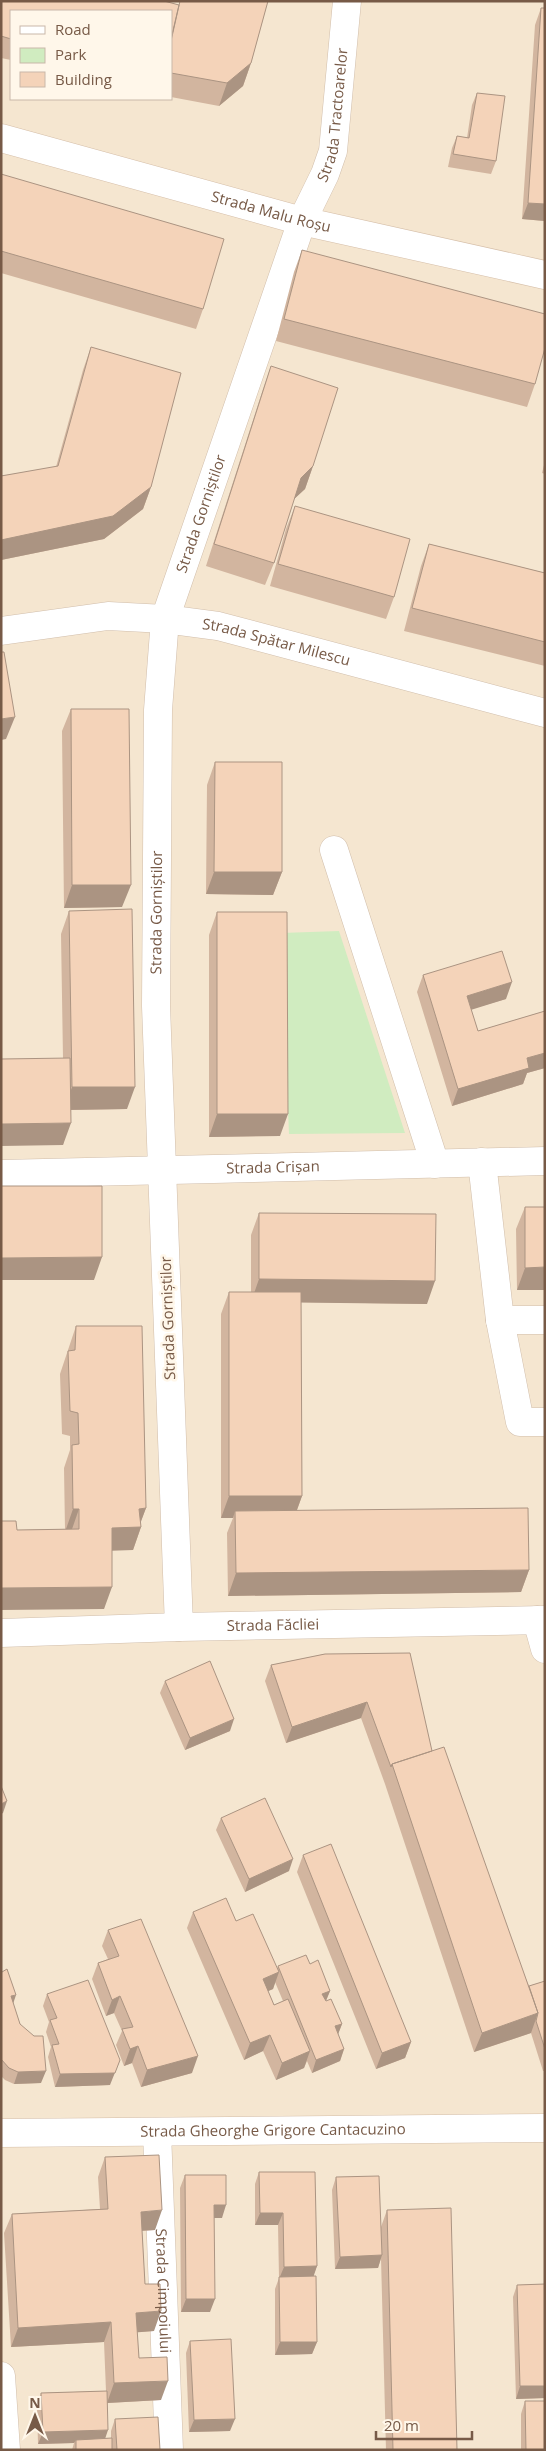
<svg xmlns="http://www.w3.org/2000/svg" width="546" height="2451" viewBox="0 0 546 2451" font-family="'Open Sans',sans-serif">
	<rect width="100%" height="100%" fill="#fdf4e2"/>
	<path fill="#f5e6d0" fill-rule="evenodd" d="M1 1H545V2450H1ZM11 11H171V99H11Z"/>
	<path fill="#d0ecc0" d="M339 931 405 1133 289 1134 281 933Z"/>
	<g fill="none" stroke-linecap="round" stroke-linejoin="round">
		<g stroke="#d1beab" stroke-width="29">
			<g id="minor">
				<path id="s1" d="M1 631 108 616 165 619 218 626 545 713"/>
				<path d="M334 850 435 1164"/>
				<path d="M482 1162 500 1320 520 1422H545"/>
				<path id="s2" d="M1 1174 545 1161"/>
				<path d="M500 1320H545"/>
				<path d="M537 1620 545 1649"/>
				<path id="s3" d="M179 1627 156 1006 158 710 165 619 302 221 325 174 333 151 347 1"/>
				<path id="s4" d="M1 1633 179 1627 545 1620"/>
				<path id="s5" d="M157 2132 169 2450"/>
				<path d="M1 2376 6 2450"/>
			</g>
		</g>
		<g stroke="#d5bea8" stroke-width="29">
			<g id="secondary">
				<path id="s6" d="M1 138 302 221 545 275"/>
				<path id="s7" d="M1 2133 545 2128"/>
			</g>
		</g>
		<use href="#minor" stroke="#fff" stroke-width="28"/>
		<use href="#secondary" stroke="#fff" stroke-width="28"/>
	</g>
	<path fill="#d2b59f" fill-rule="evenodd" d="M1 1H164L179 5 180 1H268L251 63 243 86 219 106 171 97V11H11V60L1 58Z
		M541 8 545 221 522 219 535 25Z
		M477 93 496 161 491 174 448 167 452 148 457 136 467 138 472 105Z
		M1 174 203 309 196 329 1 273Z
		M302 250 535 384 527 407 276 341 294 272Z
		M91 347 151 487 143 509 104 539 1 560V476L56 467 83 370Z
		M271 366 313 466 305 489 294 499 274 563 265 585 206 566 263 389Z
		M545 461V474L542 473Z
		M295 506 394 597 386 619 270 586 286 529Z
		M429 544 545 573V666L404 631 421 566Z
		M71 709 122 907 64 908 62 731Z
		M215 762 282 872 273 895 206 894 207 785Z
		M69 911 127 1109 71 1110 63 1145V1058L61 934Z
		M217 912 280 1136 209 1137V935Z
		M423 975 506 999 471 1009 478 1031 545 1011V1068L527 1073 523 1084 452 1106 417 992Z
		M525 1207 545 1290H517L516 1229Z
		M259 1213 427 1304 301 1302 302 1496 297 1510 529 1570 521 1592 228 1596 227 1533 233 1518H221V1314L229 1292H251V1235Z
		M76 1326 146 1508 140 1523 141 1527 133 1550H112L104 1609 17 1530 65 1529 64 1468 70 1450V1436L62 1434 60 1374Z
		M325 1654 432 1751 529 1986 545 1981V2071H543L531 2033 474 2052 385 1784 361 1718 286 1743 265 1681 271 1665Z
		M165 1681 230 1731 185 1750 160 1693Z
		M221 1818 289 1871 245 1892 216 1830Z
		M303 1855 411 2042 405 2058 376 2069 297 1872Z
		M193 1912 236 1921 277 1969 278 1966 310 1964 330 1991 326 2001 342 2024 338 2034 344 2049 340 2061 312 2073 307 2061 304 2068 276 2080 263 2051 244 2060 187 1928ZM275 1982 283 2001 274 2005 268 1991 273 1989Z
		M108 1930 192 2073 141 2087 132 2063 124 2066 116 2045 122 2031 114 2013 106 2016 92 1979 98 1963 108 1959 102 1946Z
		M1 1971 13 2003 20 2024 41 2083 14 2084 5 2080 1 2076Z
		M47 1994 110 2085 55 2087 48 2057 51 2047 46 2032 49 2022 43 2006Z
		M105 2157 155 2230 142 2231 145 2284 154 2331 137 2332 139 2358 161 2400 107 2403 105 2438H111V2431L115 2419 160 2450H72L74 2443 38 2444 37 2406 41 2393 106 2391 104 2342 11 2347 4 2233 12 2214 100 2209 98 2177Z
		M259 2172 317 2266 313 2276 317 2342 312 2354 275 2355V2289L279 2278 278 2225H255V2184Z
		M185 2175 222 2218H214L210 2312H181L180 2188Z
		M336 2177 381 2227 387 2210 457 2450H386L381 2258 378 2268 335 2269 332 2190Z
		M545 2284V2398L516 2399 513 2297 517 2285Z
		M190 2341 230 2431 189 2432 186 2353Z
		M525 2401 545 2450H521V2414Z"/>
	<path fill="#ab9482" d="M251 63 243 86 219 106 227 83Z
		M528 203 545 204V221L522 219Z
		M313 466 305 489 292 501 301 478Z
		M151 487 143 509 104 539 1 560V540Z
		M15 717 6 739 1 740V719Z
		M214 872H282L273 895 206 894Z
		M72 885H131L122 907 64 908Z
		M512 982 506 999 461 1013 467 996Z
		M545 1053V1068L527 1073 523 1084 452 1106 458 1089 527 1058Z
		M72 1087H135L127 1109 64 1110Z
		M217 1114H288L280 1136 209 1137Z
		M71 1123 63 1145 1 1146V1124Z
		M102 1257 94 1280H1V1258Z
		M545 1267V1290H517L525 1268Z
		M259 1279 435 1281 427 1304 251 1302Z
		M229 1496H302L294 1518 235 1511 233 1518H221Z
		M146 1508 139 1527H141L133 1550 104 1551 112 1528 139 1509Z
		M73 1509H79L71 1532H65Z
		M529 1570 521 1592 228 1596 236 1573Z
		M112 1587 104 1609 1 1610V1588Z
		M367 1702 361 1718 286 1743 292 1727Z
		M234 1719 230 1731 185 1750 190 1738Z
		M7 1801 3 1813 1 1814V1804Z
		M293 1859 289 1871 245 1892 249 1879Z
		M279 1972 273 1989 257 1996 263 1979Z
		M330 1991 325 2003 322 1994Z
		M16 1995 12 2007 11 1996Z
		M120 1996 114 2013 106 2016 112 2000Z
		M538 2013 531 2033 474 2052 482 2033Z
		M342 2024 337 2037 335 2026Z
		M270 2035 263 2051 244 2060 250 2043Z
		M411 2042 405 2058 376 2069 382 2053Z
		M138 2046 132 2063 124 2066 130 2049Z
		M344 2049 340 2061 312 2073 316 2060Z
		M310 2051 304 2068 276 2080 282 2063Z
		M198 2056 192 2073 141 2087 147 2070Z
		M120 2060 110 2085 55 2087 60 2074Z
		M46 2071 41 2083 14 2084 18 2072Z
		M214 2205H226L222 2218H209Z
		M162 2210 155 2230 134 2231 141 2212Z
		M260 2213H283L278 2225H255Z
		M382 2255 378 2268 335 2269 340 2257Z
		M317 2266 313 2278 279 2279 284 2267Z
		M186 2299H215L210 2312H181Z
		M161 2311 154 2331 129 2333 136 2313Z
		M111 2322 104 2342 11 2347 18 2328Z
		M280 2342H317L312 2354 275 2355Z
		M168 2381 161 2400 107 2403 114 2383Z
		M520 2386H545V2398L516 2399Z
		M235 2419 230 2431 189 2432 194 2420Z
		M108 2430 104 2442 76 2440 74 2443 38 2444 43 2432Z"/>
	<path fill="#f4d3b9" stroke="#ab9482" d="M1 1H164L179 5 171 39V11H11V39L1 36Z
		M180 1H268L251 63 227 83 171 73V41Z
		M541 8H545V204L528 203Z
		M477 93 505 96 496 161 453 154 457 136 469 138Z
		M1 174 224 239 203 309 1 251Z
		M302 250 545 314V348L535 384 284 319Z
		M91 347 181 373 151 487 113 516 1 540V476L58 466Z
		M271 366 338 388 313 466 301 478 274 563 214 544Z
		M295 506 410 539 394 597 278 564Z
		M429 544 545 573V642L412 608Z
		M1 652H4L15 717 1 719Z
		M71 709H129L131 885H72Z
		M215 762H282V872H214Z
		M132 909 135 1087H72L69 911Z
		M217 912H287L288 1114H217Z
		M502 951 512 982 467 996 478 1031 545 1011V1053L527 1058 529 1068 458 1089 423 975Z
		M70 1058 71 1123 1 1124V1059Z
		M1 1186H102V1257L1 1258Z
		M525 1207H545V1267L525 1268Z
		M259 1213 436 1214 435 1281 259 1279Z
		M229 1292H301L302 1496H229Z
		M76 1326H142L146 1508 139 1509 141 1527 112 1528V1587L1 1588V1521H16L17 1530 79 1529V1509H73L72 1445 79 1444 78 1413 70 1411 68 1351 75 1350Z
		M528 1508 529 1570 236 1573 235 1511Z
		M410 1653 432 1751 392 1764 391 1767 367 1702 292 1727 271 1665 325 1654Z
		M210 1661 234 1719 190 1738 165 1681Z
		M444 1747 538 2013 482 2033 392 1764Z
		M1 1786 7 1801 1 1804Z
		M265 1798 293 1859 249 1879 221 1818Z
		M331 1844 411 2042 382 2053 303 1855Z
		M226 1898 236 1921 253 1914 279 1972 263 1979 274 2005 288 1999 310 2051 282 2063 270 2035 250 2043 193 1912Z
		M141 1919 198 2056 147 2070 138 2046 130 2049 122 2029 133 2027 120 1996 112 2000 98 1963 119 1956 108 1930Z
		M306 1955 310 1964 318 1960 330 1991 322 1994 326 2001 331 1999 342 2024 335 2026 344 2049 316 2060 278 1966Z
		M7 1969 16 1995 11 1996 20 2024 34 2036H43L46 2071 18 2072 9 2068 1 2059V1971L2 1972Z
		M88 1980 120 2060 115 2073 60 2074 52 2045 59 2044 50 2020 57 2018 47 1994Z
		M545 1981V2049L536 2021 538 2013 529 1986Z
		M159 2155 162 2210 141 2212 145 2284H160L161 2311 136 2313 139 2358 167 2357 168 2381 114 2383 111 2322 18 2328 12 2214 108 2209 105 2157Z
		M259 2172H315L317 2266 284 2267 283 2213H260Z
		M185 2175H226V2205H214L215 2299H186Z
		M379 2176 382 2255 340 2257 336 2177Z
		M451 2208 457 2450H393L387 2210Z
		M316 2276 317 2342H280L279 2277Z
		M545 2284V2386H520L517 2285Z
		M231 2339 235 2419 194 2420 190 2341Z
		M107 2391 108 2430 43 2432 41 2393Z
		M525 2401H545V2450H526Z
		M158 2417 160 2450H117L115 2419Z
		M112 2438V2450H76V2440Z"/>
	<g text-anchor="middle" stroke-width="5" stroke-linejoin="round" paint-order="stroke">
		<g font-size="15" fill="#775a47" stroke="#fff7ea">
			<text dy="5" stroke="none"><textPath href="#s3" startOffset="1542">Strada Tractoarelor</textPath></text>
			<text dy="5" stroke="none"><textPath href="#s6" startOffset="280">Strada Malu Roșu</textPath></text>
			<text dy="5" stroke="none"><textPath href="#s3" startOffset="1120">Strada Gorniștilor</textPath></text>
			<text dy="5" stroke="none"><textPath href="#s1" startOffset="279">Strada Spătar Milescu</textPath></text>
			<text dy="5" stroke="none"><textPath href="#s3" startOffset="715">Strada Gorniștilor</textPath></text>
			<text dy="5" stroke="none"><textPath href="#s2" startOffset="272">Strada Crișan</textPath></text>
			<text transform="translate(168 1318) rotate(-92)" y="5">Strada Gorniștilor</text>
			<text dy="5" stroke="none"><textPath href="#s4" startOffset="272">Strada Făcliei</textPath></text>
			<text dy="5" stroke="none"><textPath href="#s7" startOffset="272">Strada Gheorghe Grigore Cantacuzino</textPath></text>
			<text dy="5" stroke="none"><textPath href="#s5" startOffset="159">Strada Cimpoiului</textPath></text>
		</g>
	</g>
	<rect width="546" height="2451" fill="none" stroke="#775a47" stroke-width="5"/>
	<rect x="10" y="10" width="162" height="90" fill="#fff7ea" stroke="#c9b8a9"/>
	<rect x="20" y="26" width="25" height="8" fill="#ffffff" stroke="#c9b8a9"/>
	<text x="55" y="35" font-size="15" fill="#775a47">Road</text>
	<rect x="20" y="48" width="25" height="15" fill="#d0ecc0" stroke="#c9b8a9"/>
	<text x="55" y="60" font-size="15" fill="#775a47">Park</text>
	<rect x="20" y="72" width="25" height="15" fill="#f4d3b9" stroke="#c9b8a9"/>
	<text x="55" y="85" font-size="15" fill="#775a47">Building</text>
	<g transform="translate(35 2416)" stroke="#fff7ea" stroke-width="4" paint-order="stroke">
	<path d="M0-4L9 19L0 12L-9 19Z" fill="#775a47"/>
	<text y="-8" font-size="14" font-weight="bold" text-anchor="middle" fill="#775a47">N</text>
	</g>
	<path d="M376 2431v8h96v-8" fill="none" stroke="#775a47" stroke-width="2.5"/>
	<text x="384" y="2431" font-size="15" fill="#775a47" stroke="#fff7ea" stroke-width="4" paint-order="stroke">20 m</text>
</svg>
